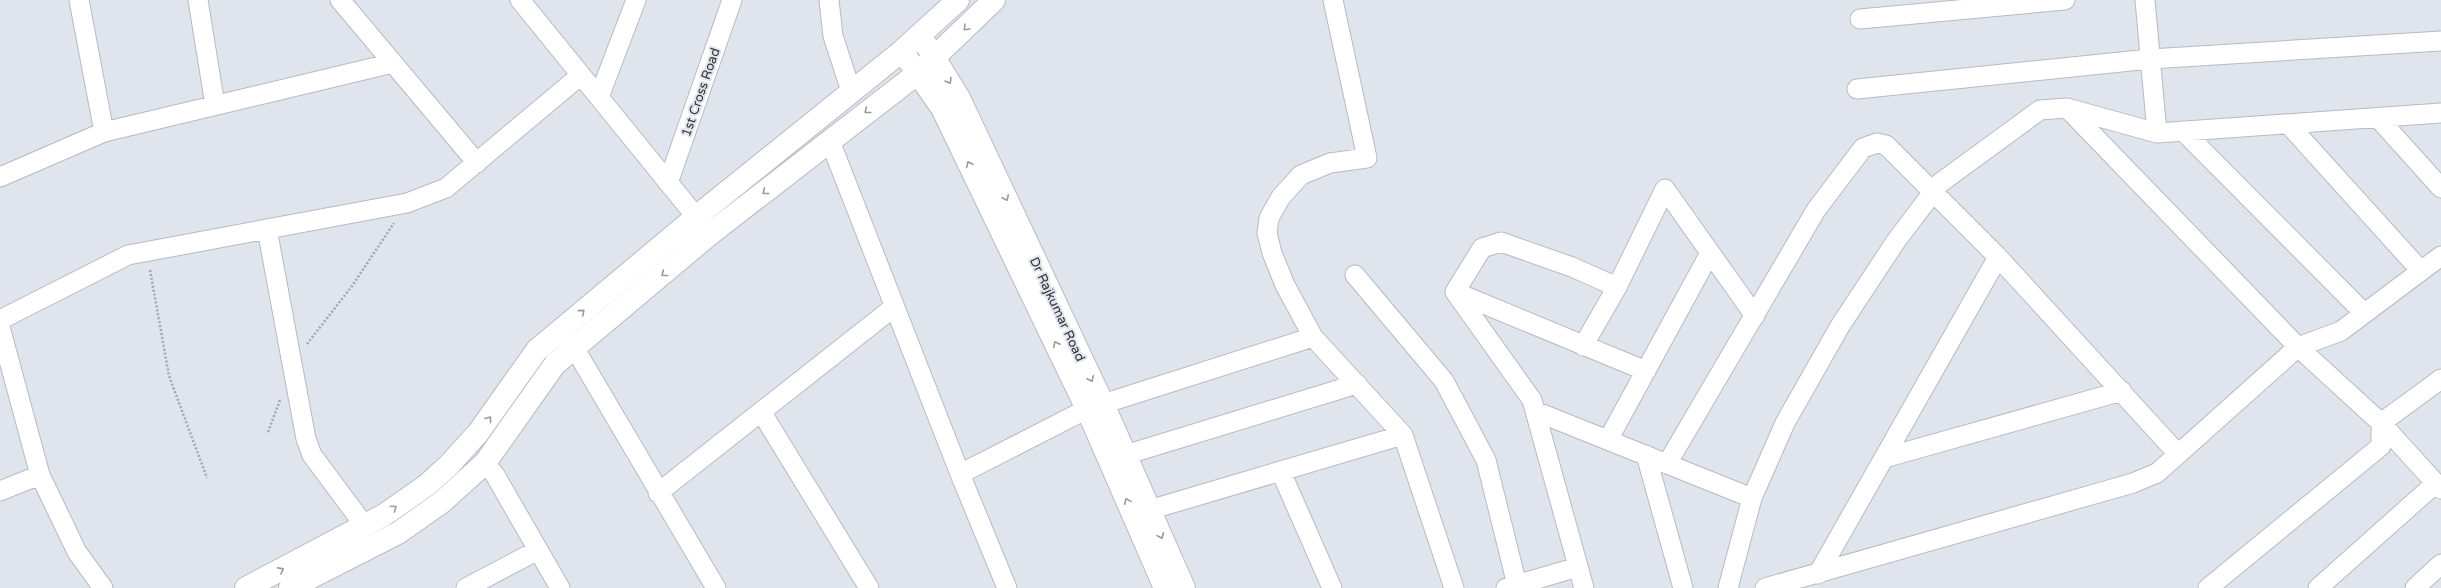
<svg xmlns="http://www.w3.org/2000/svg" width="2441" height="588" viewBox="0 0 2441 588" font-family="'Varela Round',sans-serif">
	<rect width="100%" height="100%" fill="#e0e4ed"/>
	<g fill="none" stroke-linecap="round" stroke-linejoin="round">
		<g stroke="#b6bac2" stroke-width="21">
			<path id="minor" d="M79 0 104 132
				M198 0 215 105
				M340 0 477 163
				M520 0 706 229
				M829 0 833 36 851 91
				M1333 0 1367 158 1330 163 1301 175 1281 197 1269 218 1267 233 1272 253 1285 285 1313 337 1403 435 1454 588
				M2145 0 2157 133
				M1860 19 2065 0
				M1857 89 2150 59 2441 41
				M599 97 636 0
				M2068 109 2298 347 2381 423 2441 489
				M2378 118 2441 188
				M2290 126 2421 271
				M2184 132 2364 313
				M830 141 960 474 1007 588
				M0 177 104 132 393 63
				M668 183 732 0
				M267 229 306 439 312 455 364 525
				M1355 275 1444 381 1486 460 1517 585
				M1455 292 1532 400 1584 588
				M1455 292 1646 371
				M1455 292 1482 248 1501 242 1572 267 1617 287
				M0 320 128 255 407 203 446 188 581 75
				M0 327 40 475 77 552 103 588
				M561 330 575 349 716 588
				M1583 346 1617 287 1665 189 1755 316
				M1535 411 1752 498
				M762 413 869 588
				M1608 440 1710 253
				M1125 455 1357 384
				M1646 455 1683 588
				M1884 458 2122 391
				M485 463 495 475 560 588
				M1667 464 1816 210 1863 148 1877 143 1886 145 1998 257 2178 454
				M1281 472 1332 588
				M960 474 1087 409 1313 337
				M0 491 40 475
				M658 493 894 307
				M1149 510 1403 435
				M1818 574 1998 257
				M466 588 538 550
				M1506 588 1578 567
				M1728 588 1752 498 1785 423 1840 326 1896 241 1940 183 2040 110 2067 108 2157 133 2441 113
				M1765 588 2133 483 2157 473 2298 347 2341 331 2441 256
				M2208 588 2381 446V423L2441 379
				M2318 588 2436 483
				M2415 588 2441 564"/>
		</g>
		<g stroke="#b6bac2" stroke-width="24">
			<path id="major" d="M927 46 959 98 1103 404 1184 588
				M909 61 942 108 1087 409 1165 588
				M246 588 384 515 427 485 449 465 478 433 537 350 696 217 902 51 958 0
				M290 588 398 533 442 502 485 463 555 364 710 234 918 73 994 0"/>
		</g>
		<path stroke="#a3a6ad" stroke-width="2.5" stroke-dasharray="2 2" stroke-linecap="butt" d="M150 270 169 376 207 478
			M307 344 352 286 394 223
			M268 432 280 400"/>
		<use href="#minor" stroke="#fff" stroke-width="19"/>
		<use href="#major" stroke="#fff" stroke-width="22"/>
	</g>
	<defs><path id="oneway-chevron" d="M-2-3.5L2.5 0L-2 3.5" fill="none" stroke-width="1.6" stroke-linecap="round" stroke-linejoin="round"/></defs>
	<g stroke="#989a9b">
		<use href="#oneway-chevron" transform="translate(966 28) rotate(135)"/>
		<use href="#oneway-chevron" transform="translate(949 81) rotate(59)"/>
		<use href="#oneway-chevron" transform="translate(867 111) rotate(141)"/>
		<use href="#oneway-chevron" transform="translate(969 164) rotate(-116)"/>
		<use href="#oneway-chevron" transform="translate(765 192) rotate(142)"/>
		<use href="#oneway-chevron" transform="translate(1006 198) rotate(65)"/>
		<use href="#oneway-chevron" transform="translate(664 274) rotate(142)"/>
		<use href="#oneway-chevron" transform="translate(582 312) rotate(-41)"/>
		<use href="#oneway-chevron" transform="translate(1056 344) rotate(-116)"/>
		<use href="#oneway-chevron" transform="translate(1091 379) rotate(65)"/>
		<use href="#oneway-chevron" transform="translate(489 419) rotate(-53)"/>
		<use href="#oneway-chevron" transform="translate(1127 501) rotate(-114)"/>
		<use href="#oneway-chevron" transform="translate(394 508) rotate(-35)"/>
		<use href="#oneway-chevron" transform="translate(1161 536) rotate(66)"/>
		<use href="#oneway-chevron" transform="translate(281 570) rotate(-28)"/>
	</g>
	<g text-anchor="middle" stroke-width="4" stroke-linejoin="round" paint-order="stroke">
		<g font-size="13" fill="#323437" stroke="#e0e4ed">
			<text transform="translate(700 92) rotate(-71)" y="5">1st Cross Road</text>
			<text transform="translate(1058 309) rotate(65)" y="5">Dr Rajkumar Road</text>
		</g>
	</g>
</svg>
